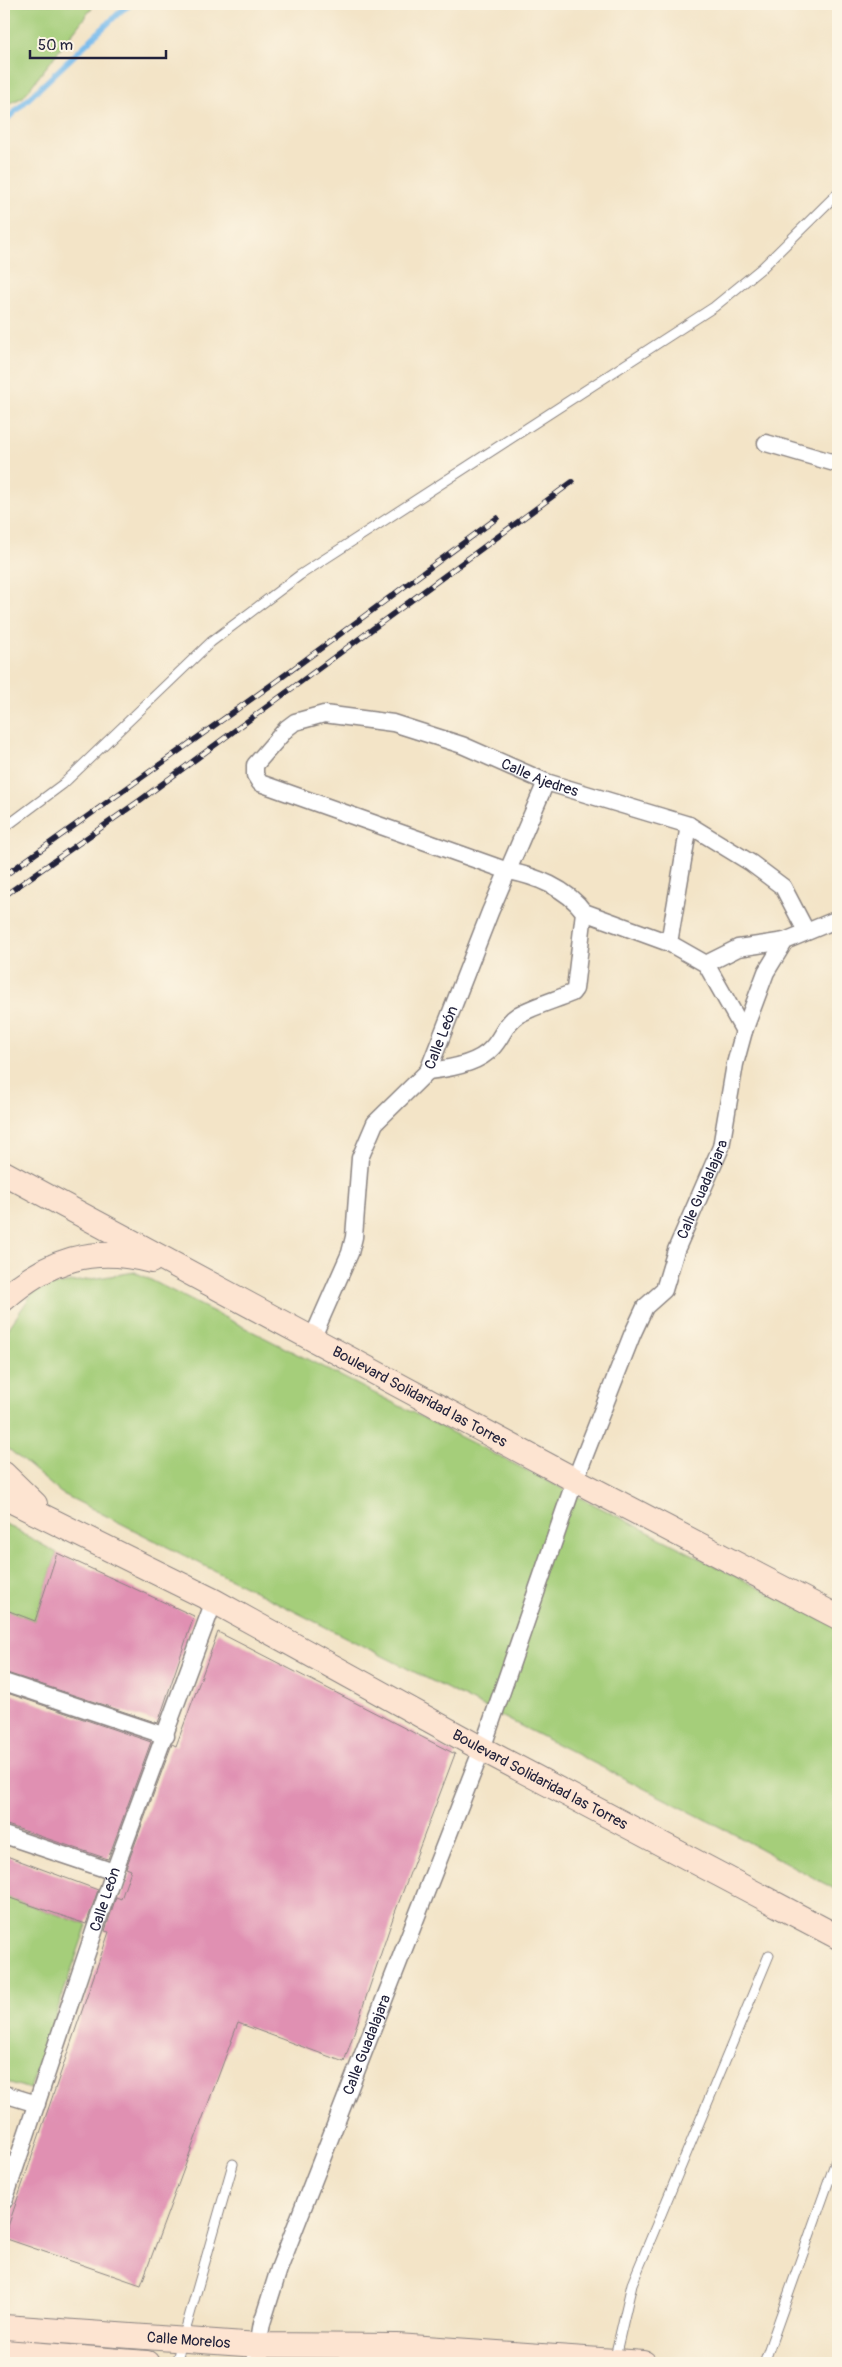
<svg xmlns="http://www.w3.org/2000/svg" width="842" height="2367" viewBox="0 0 842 2367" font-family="Pangolin,sans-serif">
	<rect width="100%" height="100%" fill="#fcf5e5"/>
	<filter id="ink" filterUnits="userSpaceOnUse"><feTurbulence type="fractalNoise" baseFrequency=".02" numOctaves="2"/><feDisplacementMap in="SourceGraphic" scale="10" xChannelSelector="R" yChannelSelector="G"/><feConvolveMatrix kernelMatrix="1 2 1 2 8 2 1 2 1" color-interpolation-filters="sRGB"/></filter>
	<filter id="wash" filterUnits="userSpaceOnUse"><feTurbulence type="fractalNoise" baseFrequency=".0096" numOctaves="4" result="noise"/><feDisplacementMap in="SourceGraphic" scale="20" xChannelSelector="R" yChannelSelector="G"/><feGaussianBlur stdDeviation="1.12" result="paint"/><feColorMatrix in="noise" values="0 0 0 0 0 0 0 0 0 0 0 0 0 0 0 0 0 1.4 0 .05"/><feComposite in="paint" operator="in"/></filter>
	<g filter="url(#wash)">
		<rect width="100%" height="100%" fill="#f3e4c7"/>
		<path fill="#a5ce7a" stroke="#64785a" d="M4 4H95L23 97 4 106Z
			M135 1272 838 1628V1891L730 1832 61 1493 4 1445V1335L36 1288Z
			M4 1523 57 1553 35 1621 4 1609Z
			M4 1896 87 1925 30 2089 4 2081Z"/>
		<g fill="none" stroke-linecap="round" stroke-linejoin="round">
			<path stroke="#77bbed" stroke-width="5.5" d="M4 122 121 11 132 4"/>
		</g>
		<g id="blocks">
			<path fill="#e090b2" d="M57 1553 194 1616 158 1723 4 1672V1609L35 1621Z
				M218 1632 455 1754 394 1915 344 2062 238 2023 141 2285 4 2238 109 1932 105 1931 116 1897 121 1899 131 1870 126 1868 172 1744 176 1746Z
				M4 1692 151 1742 108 1859 4 1824Z
				M4 1855 98 1890 86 1924 4 1896Z"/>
		</g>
	</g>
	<g filter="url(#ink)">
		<use href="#blocks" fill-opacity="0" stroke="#8a8381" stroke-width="1"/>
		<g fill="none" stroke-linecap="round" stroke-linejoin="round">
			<g stroke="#8a8381" stroke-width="11">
				<path id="service" d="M4 828 63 784 211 642 300 575 714 307 763 267 838 193
					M614 2361 632 2284 769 1955
					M176 2363 233 2164
					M764 2363 838 2155"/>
			</g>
			<g stroke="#8a8381" stroke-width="19">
				<g id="minor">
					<path d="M766 443 838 464"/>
					<path d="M689 825 669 943 706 964 744 1031"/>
					<path d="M584 912 669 943"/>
					<path d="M706 964 738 948 785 941"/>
					<path id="s1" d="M428 1071C448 1069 478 1064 492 1048 502 1038 505 1023 518 1015 534 1006 555 1000 572 993L575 989 584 912C567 888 535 876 508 871L260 783 255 775V765L287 728 295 722 324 714 393 723 462 745 546 782 689 825 751 863 783 887 806 931"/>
					<path id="s2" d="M312 1339 350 1253 354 1237 360 1158 375 1123 428 1071 490 912 546 782"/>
					<path d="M4 1682 166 1736"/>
					<path d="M4 1835 114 1872"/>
					<path d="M4 2094 37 2104"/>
					<path id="s3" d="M4 2201 114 1872 214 1601"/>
					<path id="s4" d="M255 2363 262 2323 279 2269 482 1749 575 1480 632 1335 645 1307 664 1290 676 1250 721 1147 735 1064 744 1031 766 972 785 941 838 919"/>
					<path d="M394 2363 397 2346"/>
				</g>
			</g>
			<g stroke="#8a8381" stroke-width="26">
				<g id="secondary">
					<path id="s5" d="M4 1173 575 1480 838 1617"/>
					<path d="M4 1299C48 1260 93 1245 151 1261"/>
					<path d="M4 1474 35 1504"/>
					<path id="s6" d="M4 1497 214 1601 482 1749 838 1937"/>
					<path id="s7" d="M4 2327 258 2345 397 2346 644 2363"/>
					<path d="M4 2352 147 2363"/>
				</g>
			</g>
			<use href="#service" stroke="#fff" stroke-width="9"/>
			<use href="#minor" stroke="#fff" stroke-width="16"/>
			<use href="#secondary" stroke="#fde4d1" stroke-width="24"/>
			<g stroke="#22223b" stroke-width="5.5">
				<path id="rail" d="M4 876 278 680 497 518
					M4 896 139 801 572 482"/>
			</g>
			<use href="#rail" stroke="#fcf5e5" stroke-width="4" stroke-dasharray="11" stroke-linecap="butt"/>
		</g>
	</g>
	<g text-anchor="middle" stroke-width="4" stroke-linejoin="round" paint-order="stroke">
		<g font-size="15" fill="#22223b" stroke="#fcf5e5">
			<text dy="5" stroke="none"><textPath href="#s1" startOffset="939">Calle Ajedres</textPath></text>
			<text dy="5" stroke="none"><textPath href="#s2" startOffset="338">Calle León</textPath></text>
			<text dy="5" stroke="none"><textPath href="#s4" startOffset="1260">Calle Guadalajara</textPath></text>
			<text dy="5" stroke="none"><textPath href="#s5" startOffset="472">Boulevard Solidaridad las Torres</textPath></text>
			<text dy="5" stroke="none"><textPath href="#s6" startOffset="606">Boulevard Solidaridad las Torres</textPath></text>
			<text dy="5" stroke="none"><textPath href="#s3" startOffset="318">Calle León</textPath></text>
			<text dy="5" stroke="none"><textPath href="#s4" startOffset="338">Calle Guadalajara</textPath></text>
			<text dy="5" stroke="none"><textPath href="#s7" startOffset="185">Calle Morelos</textPath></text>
		</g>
	</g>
	<rect width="842" height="2367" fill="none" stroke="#fcf5e5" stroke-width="20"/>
	<path d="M30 50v8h136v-8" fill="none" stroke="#22223b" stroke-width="2.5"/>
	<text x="38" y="50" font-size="15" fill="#22223b" stroke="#fcf5e5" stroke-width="4" paint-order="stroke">50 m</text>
</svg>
